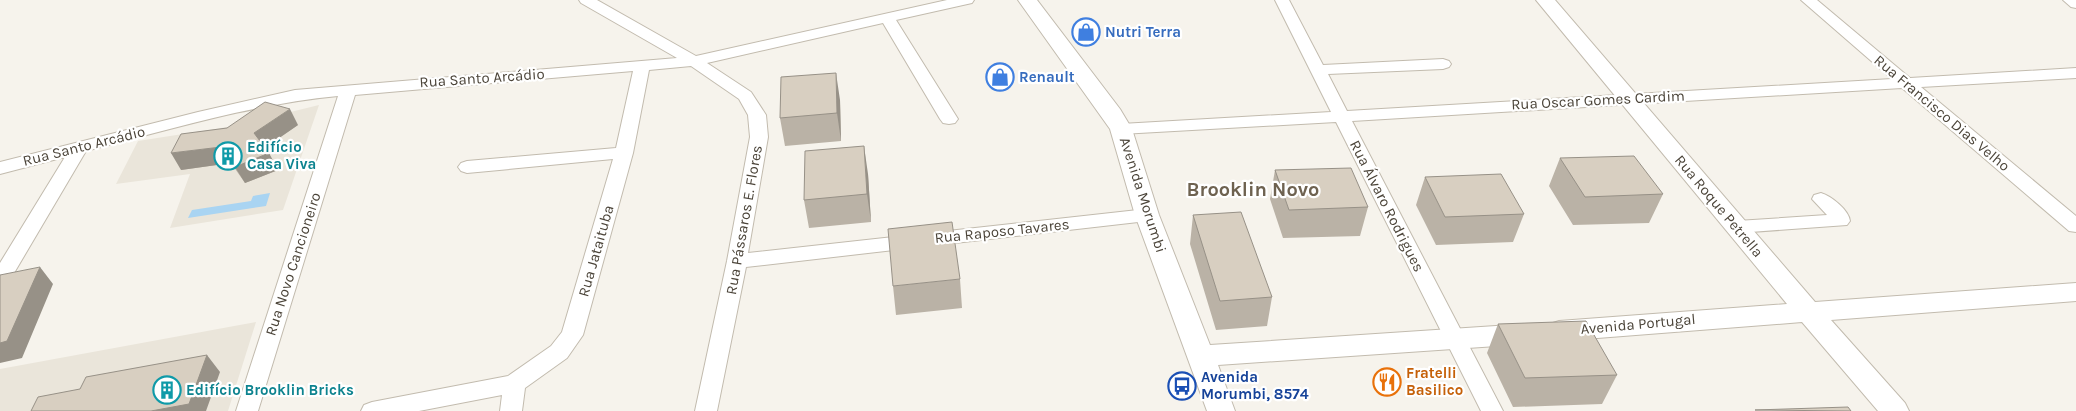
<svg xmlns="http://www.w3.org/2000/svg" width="2076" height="411" viewBox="0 0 2076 411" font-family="Karla,sans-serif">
	<rect width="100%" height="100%" fill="#f6f3ec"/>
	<path fill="#eae5da" d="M319 105 283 210 170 228 190 174 116 184 138 141 234 126Z
		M256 322 228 411H0V369Z"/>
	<path fill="#a9d4f2" d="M270 193 266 206 188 218 192 210 251 201 253 196Z"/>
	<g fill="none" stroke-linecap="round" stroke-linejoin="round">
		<g stroke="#c2bbae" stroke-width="2">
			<path id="minor" d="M579 0H597L696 56 947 0H974L972 3 896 20 958 119 955 123 949 124 943 123 940 119 883 23 707 63 751 92 766 115 768 137 748 253 1147 209 1154 211 1156 215 1154 219 1147 221 746 267 717 411H695L727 261 750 137 748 115 739 99 691 66 649 70 633 153 583 335 567 358 525 388 522 411H500L502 395 419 411H361L364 405 372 402 508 376 551 346 562 332 613 159 467 173 461 171 458 167 461 163 467 161 616 148 633 71 355 95 258 411H236L338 96C253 104 169 130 86 151L7 285 0 287V263L65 157 0 174V162L198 112 295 90 677 58 581 3Z
				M1275 0H1289L1323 65 1443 59 1449 61 1451 64 1449 67 1443 69 1328 74 1347 111 1892 79 1801 0H1817L1910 78 2076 68V78L1921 87 2076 216V232L2069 231 1902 88 1352 121 1503 411H1481L1336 122 1121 134 1115 133 1112 129 1115 125 1121 124 1331 112Z
				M2063 0H2076V8L2071 7Z
				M1821 193C1831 196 1849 210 1850 221L1847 225 1737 233 1730 232 1727 227 1730 222 1737 221 1827 215 1812 199 1814 195Z"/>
		</g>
		<g stroke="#c2bbae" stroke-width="2">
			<path id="tertiary" d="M1018 0H1037L1120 109 1132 129 1159 215 1210 345 1526 324 1536 327 1539 334 1536 341 1526 344 1218 365 1235 411H1207L1135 215 1110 129Z
				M1536 0H1555L1815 302 2076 283V301L1831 320 1905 403 1909 411H1878L1802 322 1559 341 1550 338 1546 331 1550 324 1559 321 1787 304Z"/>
		</g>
		<use href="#minor" fill="#fff" fill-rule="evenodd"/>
		<use href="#tertiary" fill="#fff" fill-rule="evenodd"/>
	</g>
	<path fill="#bab2a6" d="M840 100 841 141 785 146 780 118Z
		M298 125 265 148 278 170 245 183 231 163 181 170 227 128Z
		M1560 158 1663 194 1649 223 1573 225 1549 186Z
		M1275 170 1368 207 1360 236 1283 238 1270 199Z
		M868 174 871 222 809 228 804 200Z
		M1425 177 1524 214 1513 242 1436 245 1416 205Z
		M1193 215 1272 297 1267 326 1216 330 1190 244Z
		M960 279 962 308 896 315 893 286Z
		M1498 324 1617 375 1602 404 1513 407 1487 353Z"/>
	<path fill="#979187" d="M836 73 840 100 841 141 837 113Z
		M290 109 298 125 263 149 254 133Z
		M864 146 868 174 871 222 867 194Z
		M221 147 231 163 181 170 171 153Z
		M269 153 278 170 245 183 235 167Z
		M40 267 53 284 22 358 0 363V343Z
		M207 355 220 372 206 411H151Z"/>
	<path fill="#d8cfc1" stroke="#979187" d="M836 73 837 113 780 118 781 77Z
		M265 102 290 109 254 133 269 153 235 167 221 147 171 153 181 134 227 128Z
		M864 146 867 194 804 200 805 151Z
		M1634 156 1663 194 1585 197 1560 158Z
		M1351 168 1368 207 1289 210 1275 170Z
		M1501 174 1524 214 1445 217 1425 177Z
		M1241 212 1272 297 1220 301 1193 215Z
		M952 222 960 279 893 286 888 229Z
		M40 267 7 341 0 343V275Z
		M1586 321 1617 375 1525 378 1498 324Z
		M207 355 189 404 151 411H31L38 397 80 389 86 377Z
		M1848 407 1851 411 1755 410Z"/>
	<defs>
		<g id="shop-ring" transform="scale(1.4375)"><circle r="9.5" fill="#fff" stroke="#3f7fe0" stroke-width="1.5"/><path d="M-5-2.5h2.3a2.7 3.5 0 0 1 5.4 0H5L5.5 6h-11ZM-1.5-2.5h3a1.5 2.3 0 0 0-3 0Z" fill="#3f7fe0"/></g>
		<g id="building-ring" transform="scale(1.4375)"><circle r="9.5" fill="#fff" stroke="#0f9aa8" stroke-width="1.5"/><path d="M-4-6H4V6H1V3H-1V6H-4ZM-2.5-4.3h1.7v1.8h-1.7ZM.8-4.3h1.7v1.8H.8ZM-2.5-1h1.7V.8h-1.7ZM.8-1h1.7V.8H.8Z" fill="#0f9aa8"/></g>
		<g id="restaurant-ring" transform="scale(1.4375)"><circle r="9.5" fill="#fff" stroke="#e8710a" stroke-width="1.5"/><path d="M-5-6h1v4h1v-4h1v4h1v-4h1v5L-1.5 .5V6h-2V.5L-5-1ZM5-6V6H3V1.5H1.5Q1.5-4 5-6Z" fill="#e8710a"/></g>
		<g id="bus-ring" transform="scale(1.4375)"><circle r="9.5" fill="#fff" stroke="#1a4fb4" stroke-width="1.5"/><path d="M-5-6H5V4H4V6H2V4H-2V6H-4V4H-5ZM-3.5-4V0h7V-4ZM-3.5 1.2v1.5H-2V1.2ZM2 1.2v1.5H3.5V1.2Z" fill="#1a4fb4"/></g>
	</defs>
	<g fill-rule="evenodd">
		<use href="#shop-ring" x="1086" y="32"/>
		<use href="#shop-ring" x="1000" y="77"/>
		<use href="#building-ring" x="228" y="156"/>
		<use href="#restaurant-ring" x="1387" y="382"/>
		<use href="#bus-ring" x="1182" y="386"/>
		<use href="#building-ring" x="167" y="390"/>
	</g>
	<g text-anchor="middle" stroke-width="4.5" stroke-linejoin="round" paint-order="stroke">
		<g font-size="15" font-weight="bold" fill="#366cbe" stroke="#fff" text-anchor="start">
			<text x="1105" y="37">Nutri Terra</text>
			<text x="1019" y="82">Renault</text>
		</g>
		<g font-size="15" fill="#4b4439" stroke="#fff">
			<text transform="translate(482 78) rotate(-4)" y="5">Rua Santo Arcádio</text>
			<text transform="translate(1598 100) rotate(-3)" y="5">Rua Oscar Gomes Cardim</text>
			<text transform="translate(1942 113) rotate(40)" y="5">Rua Francisco Dias Velho</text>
			<text transform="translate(84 146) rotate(-14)" y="5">Rua Santo Arcádio</text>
			<text transform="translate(1143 195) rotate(72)" y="5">Avenida Morumbi</text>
			<text transform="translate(1387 206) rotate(63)" y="5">Rua Álvaro Rodrigues</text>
			<text transform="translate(1719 206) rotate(50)" y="5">Rua Roque Petrella</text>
			<text transform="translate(744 220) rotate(-80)" y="5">Rua Pássaros E. Flores</text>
			<text transform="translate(1002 231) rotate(-6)" y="5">Rua Raposo Tavares</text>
			<text transform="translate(596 251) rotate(-74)" y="5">Rua Jataituba</text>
			<text transform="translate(293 264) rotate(-72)" y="5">Rua Novo Cancioneiro</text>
			<text transform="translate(1638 324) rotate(-5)" y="5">Avenida Portugal</text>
		</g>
		<g font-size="15" font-weight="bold" fill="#0d838f" stroke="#fff" text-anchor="start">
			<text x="247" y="152">Edifício<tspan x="247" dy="17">Casa Viva</tspan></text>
			<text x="186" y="395">Edifício Brooklin Bricks</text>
		</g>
		<g font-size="15" font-weight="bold" fill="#c56008" stroke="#fff" text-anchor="start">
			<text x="1406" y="378">Fratelli<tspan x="1406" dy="17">Basilico</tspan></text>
		</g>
		<g font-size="15" font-weight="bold" fill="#164399" stroke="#fff" text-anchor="start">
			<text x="1201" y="382">Avenida<tspan x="1201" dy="17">Morumbi, 8574</tspan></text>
		</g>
		<g font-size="20" font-weight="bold" fill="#6e6250" stroke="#fff">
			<text x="1253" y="196">Brooklin Novo</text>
		</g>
	</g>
</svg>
